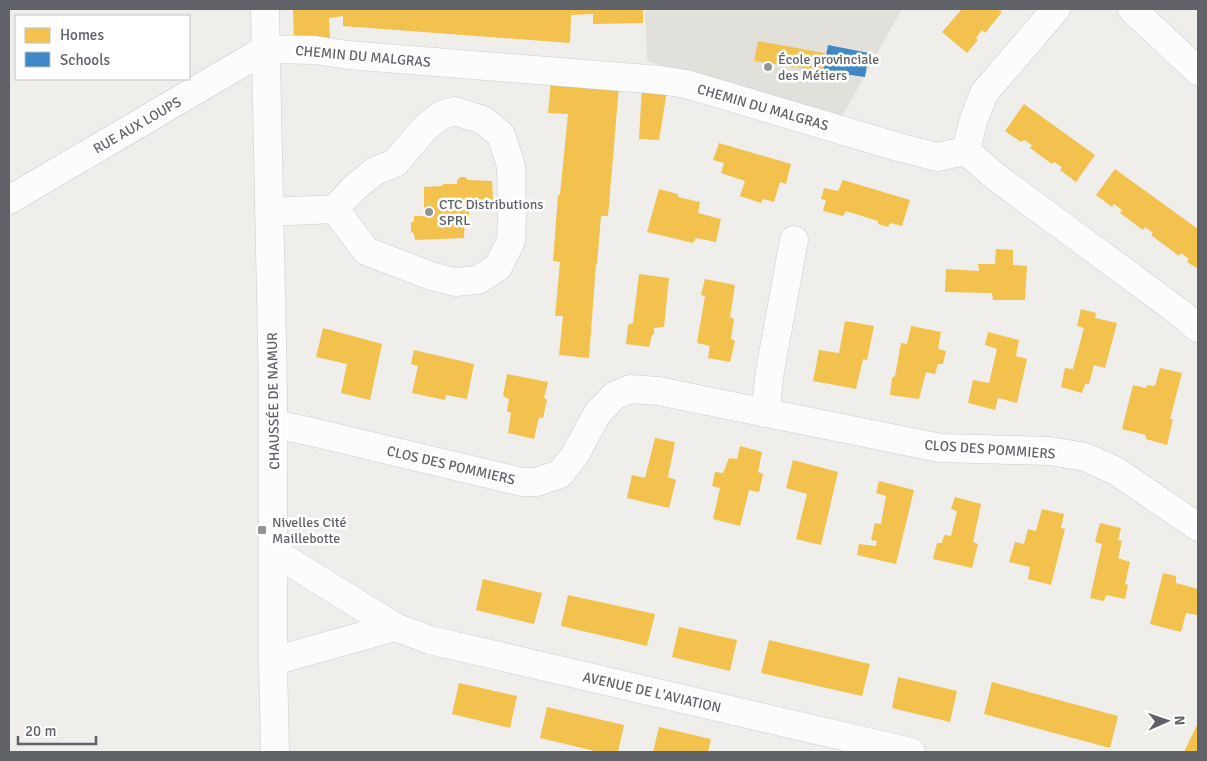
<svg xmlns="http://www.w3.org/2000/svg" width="1207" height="761" viewBox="0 0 1207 761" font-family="Signika,sans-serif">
	<rect width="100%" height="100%" fill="#efeeea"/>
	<path fill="#e2e0da" d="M645 9H902L840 120 647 61Z"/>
	<path fill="#f2c14e" d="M293 9H643V23L593 24V14L571 15 570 43 343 26V16L329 18 330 39 294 41Z
		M962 9H1001L999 10 1002 12 985 33 982 30 976 38 978 40 967 53 942 32Z
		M758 41 825 53 823 71 754 61Z
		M551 81 619 86 608 216H601L597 264H596L589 358 559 355 563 316H555L560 262 553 261 558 195H560L568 114 548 113Z
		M642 87 667 91 659 140 639 139Z
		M1024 104 1095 155 1076 182 1060 170 1062 167 1054 162 1052 164 1030 148 1032 145 1024 140 1021 142 1005 131Z
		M719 143 791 164 786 184 780 182 774 202 763 199 761 203 740 196 745 181 721 173 724 163 713 160Z
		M1115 169 1198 229V269L1187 262 1189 259 1181 253 1179 256 1151 235 1153 233 1145 227 1143 230 1120 213 1122 210 1114 204 1112 207 1096 195Z
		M461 177H465L468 180 492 181 493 200H481V203L477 206 469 207V217H465L464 238 415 240 414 234 411 231V223L414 221V216H424V187L443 186V184H457V180Z
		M843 180 910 200 902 226 890 223 888 227 878 224V221L846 211 843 216 823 211 826 200 821 199 824 188 838 191Z
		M659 189 678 194V197L700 202 698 213 721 219 716 242 696 238 693 243 647 232Z
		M996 249 1013 250V265L1027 266 1025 300H993L992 293 945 292 946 269 979 271 978 264H995Z
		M639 274 669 278 664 327 654 328V334L652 335 649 347 626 344 628 325 633 323Z
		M705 279 735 285 730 317 734 319 731 339 735 341 730 362 708 358 710 346 697 343 705 296 701 295Z
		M1081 309 1096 313 1095 318 1117 323 1105 368 1094 365 1089 384H1085L1082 393 1061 387 1065 368 1073 369 1084 328 1077 326Z
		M845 321 874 326 867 360 863 359 856 389 813 381 819 350 839 353Z
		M911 326 941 332 938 349 946 351 943 364H938L935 374 926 372 919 399 890 395 892 378 895 376 901 343 907 344Z
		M323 328 382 344 370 400 341 393 347 364 316 357Z
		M988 332 1019 340 1016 356 1027 359 1017 403 998 398 995 410 968 403 973 380 989 383 997 349 985 345Z
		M414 350 474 364 467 399 446 395 445 400 412 393 418 366 411 364Z
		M1160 368 1182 373 1170 419H1173L1167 445 1146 439V435L1122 429 1133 385 1146 388 1147 385 1155 386Z
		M507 374 548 382 544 398 547 400 543 418 539 417 534 439 508 433 511 413 507 411 509 399 503 396Z
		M655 438 675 442 668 477 676 480 669 508 627 498 632 475 645 478Z
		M740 446 762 452 758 472 763 474 759 492 749 490 740 526 713 519 720 488 712 486 715 472 723 473 729 458 737 459Z
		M793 460 838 472 821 545 796 539 807 494 786 488Z
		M879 481 914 490 896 564 857 555 859 544 876 546 877 541 871 540 875 523 881 524 886 496 876 493Z
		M955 497 981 504 973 542 978 544 972 568 933 559 937 543H942L944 535 951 536 957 511 951 509Z
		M1042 509 1064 514 1061 528 1065 529 1051 585 1028 579 1030 567 1009 562 1015 542 1024 544 1028 529 1036 531Z
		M1100 523 1121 528 1118 540 1122 541 1118 558 1130 562 1125 584 1128 585 1125 599 1106 595 1104 601 1090 598 1102 544 1095 542Z
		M1163 573 1176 576V583L1198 589 1197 615 1186 613 1181 632 1150 624Z
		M483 579 542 593 534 624 476 610Z
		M568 595 655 614 647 646 561 626Z
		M679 627 737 640 730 671 672 657Z
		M769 640 870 664 862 696 761 673Z
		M898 677 957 691 950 722 892 708Z
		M992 682 1118 716 1110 748 984 714Z
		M459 683 517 696 510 728 452 714Z
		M547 707 624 725 618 752H599L540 738Z
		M1198 723V752H1184L1196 727Z
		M659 727 711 739 708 752H653Z"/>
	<path fill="#3f88c5" d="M828 45 869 53 865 77 823 71Z"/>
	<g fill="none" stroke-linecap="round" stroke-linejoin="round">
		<g stroke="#cbcccc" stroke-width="29">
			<path id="minor" d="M265 9 273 391V661L275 752
				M1132 9 1198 71
				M266 49 314 50 348 55 660 80 686 84 898 147 937 157 966 151 996 177 1179 312 1198 328
				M966 151 973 122 984 93 1056 9
				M9 200 266 49
				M269 212 335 209 353 189 375 171 395 163 426 127 442 115 455 111 483 120 501 135 511 166 512 216 511 241 498 267 478 280 455 282 431 276 366 251 335 209
				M765 413 770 371 794 240
				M273 424 308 431 522 482H537L560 474 575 455 597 414 614 396 630 389 658 391 940 448 1050 451 1085 457 1116 471 1198 527
				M274 552 395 627 430 640 911 752
				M273 661 395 627"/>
		</g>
		<use href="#minor" stroke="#fdfcfc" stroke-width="28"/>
	</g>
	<g fill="#919496" stroke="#fff" stroke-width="2">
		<circle cx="768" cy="67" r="5"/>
		<circle cx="429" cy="212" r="5"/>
		<rect x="257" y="525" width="10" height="10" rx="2.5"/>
	</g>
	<g text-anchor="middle" stroke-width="5" stroke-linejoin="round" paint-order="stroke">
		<g font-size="14" fill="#5f6368" stroke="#fff">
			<text transform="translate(363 56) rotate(5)" y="5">CHEMIN DU MALGRAS</text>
			<text transform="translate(763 107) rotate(16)" y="5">CHEMIN DU MALGRAS</text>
			<text transform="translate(137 125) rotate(-30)" y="5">RUE AUX LOUPS</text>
			<text transform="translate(273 401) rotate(-91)" y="5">CHAUSSÉE DE NAMUR</text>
			<text transform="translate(990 449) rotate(4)" y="5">CLOS DES POMMIERS</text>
			<text transform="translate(451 465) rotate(13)" y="5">CLOS DES POMMIERS</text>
			<text transform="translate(652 692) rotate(13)" y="5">AVENUE DE L'AVIATION</text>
		</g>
		<g font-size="14" fill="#5f6368" stroke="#fff" text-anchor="start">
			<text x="778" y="64">École provinciale<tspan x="778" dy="16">des Métiers</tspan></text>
			<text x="439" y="209">CTC Distributions<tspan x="439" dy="16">SPRL</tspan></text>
			<text x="272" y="527">Nivelles Cité<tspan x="272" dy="16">Maillebotte</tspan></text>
		</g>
	</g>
	<rect width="1207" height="761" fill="none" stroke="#5f6368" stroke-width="20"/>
	<rect x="15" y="15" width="175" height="65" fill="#ffffff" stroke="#bfc1c3"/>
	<rect x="25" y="28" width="25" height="15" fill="#f2c14e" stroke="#bfc1c3"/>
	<text x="60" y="40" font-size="15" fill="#5f6368">Homes</text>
	<rect x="25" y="52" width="25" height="15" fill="#3f88c5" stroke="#bfc1c3"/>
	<text x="60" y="65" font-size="15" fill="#5f6368">Schools</text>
	<g transform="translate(1167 721) rotate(88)" stroke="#ffffff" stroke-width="4" paint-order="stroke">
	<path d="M0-4L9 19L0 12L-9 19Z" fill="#5f6368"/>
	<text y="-8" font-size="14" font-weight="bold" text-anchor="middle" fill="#5f6368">N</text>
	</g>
	<path d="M18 736v8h78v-8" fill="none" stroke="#5f6368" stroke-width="2.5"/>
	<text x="25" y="736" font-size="15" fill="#5f6368" stroke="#ffffff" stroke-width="4" paint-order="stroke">20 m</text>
</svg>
